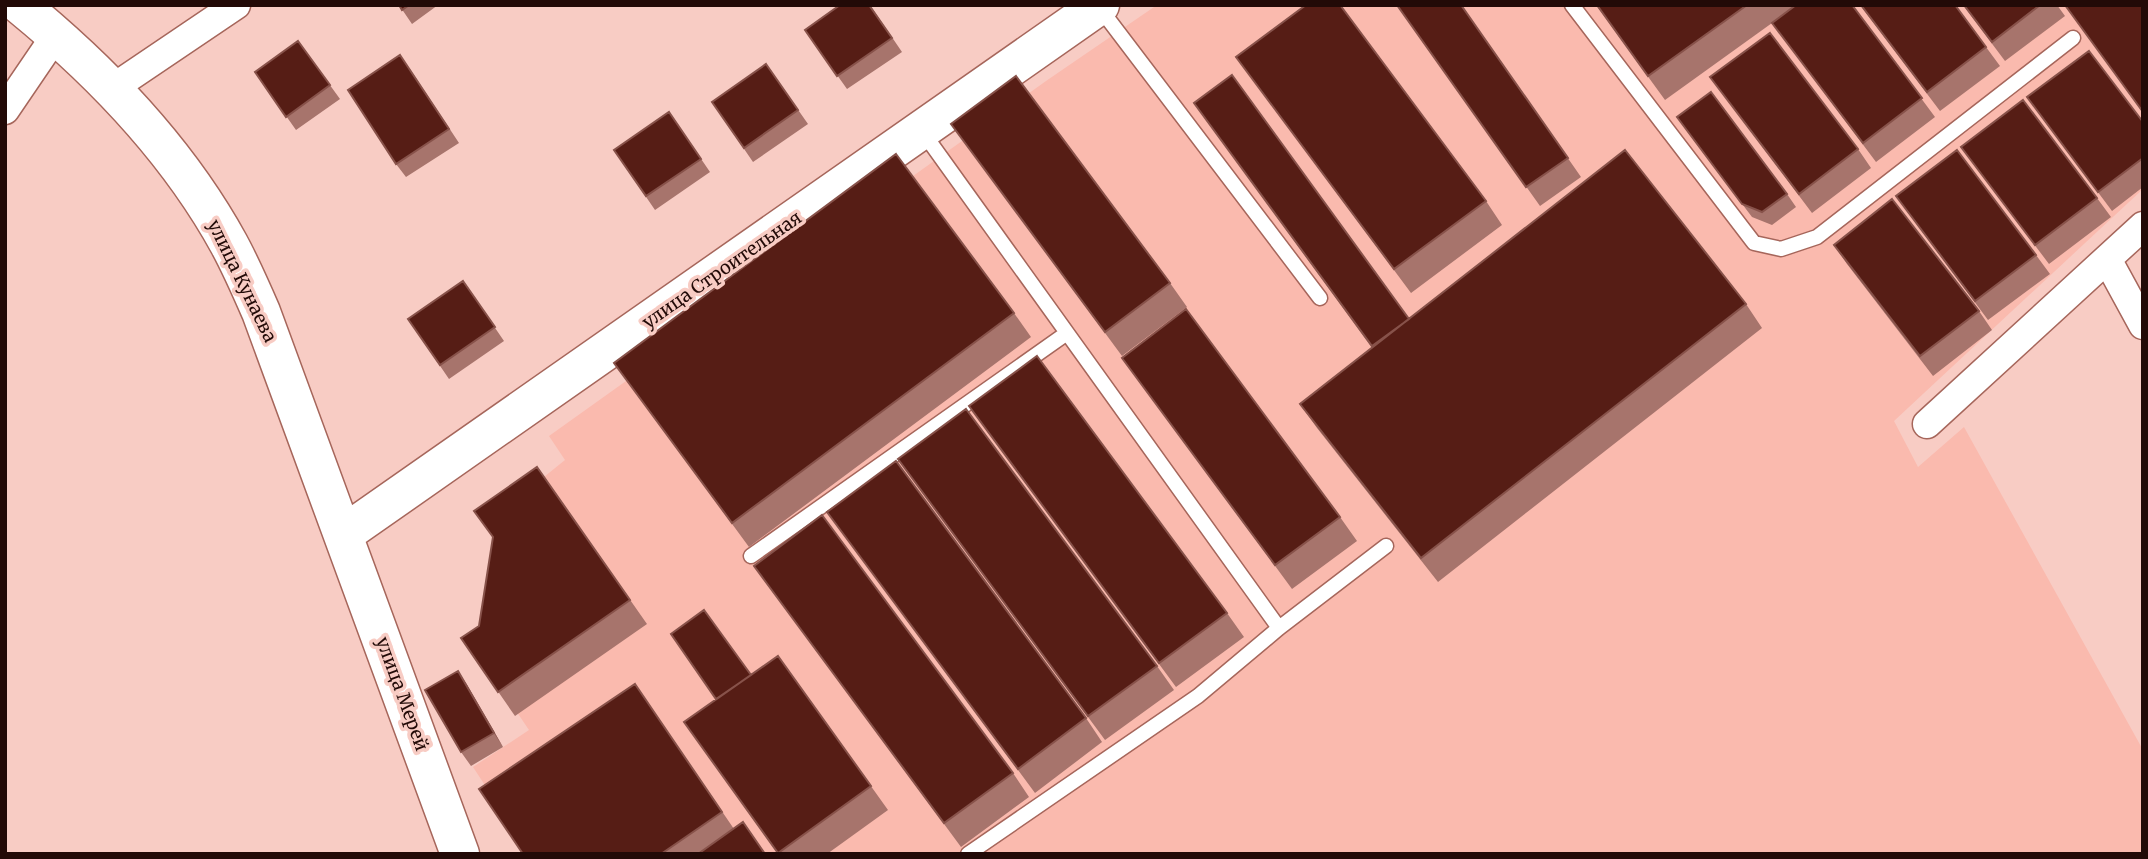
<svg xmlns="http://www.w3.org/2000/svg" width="2148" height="859" viewBox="0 0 2148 859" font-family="Merriweather,serif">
	<rect width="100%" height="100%" fill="#f8ccc4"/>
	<path fill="#fabaae" d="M1157 5H2143V189L1894 421 1918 467 1964 427 2143 750V854H530L473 767 529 730 472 646 511 620 498 514 565 460 549 436 1046 81Z"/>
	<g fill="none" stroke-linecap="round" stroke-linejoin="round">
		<g stroke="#a6665b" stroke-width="17">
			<path id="lane" d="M1572 5 1754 243 1781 249 1817 237 2073 38
				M1099 7 1320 298
				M922 131 1279 628
				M751 556 1067 333
				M968 854 1198 696 1279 628 1386 546"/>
		</g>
		<g stroke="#a6665b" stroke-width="31">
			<path id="street" d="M113 88 236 5
				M5 110 56 35
				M2107 259 2143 325
				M1927 424 2143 226"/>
		</g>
		<g stroke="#a6665b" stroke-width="41">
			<path id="secondary" d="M20 5C102 72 178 151 229 244 241 266 251 289 261 312L460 854
				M344 534 1100 5"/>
		</g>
		<use href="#lane" stroke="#fff" stroke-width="14"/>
		<use href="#street" stroke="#fff" stroke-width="28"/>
		<use href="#secondary" stroke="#fff" stroke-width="38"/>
	</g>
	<path fill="#a7746c" d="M399 5H438L412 24Z
		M870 5 902 52 847 89 805 30Z
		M1397 5H1461L1581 177 1540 206Z
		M1596 5H1852L1935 117 1876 162 1772 23 1783 15 1665 100Z
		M1860 5H1955L2000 66 1940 111Z
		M1963 5H2057L2065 16 2005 61Z
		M298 41 340 99 296 130 255 72Z
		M1236 57 1486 201 1502 225 1411 293Z
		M766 64 808 124 753 162 712 102Z
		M410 69 459 143 406 177 396 164Z
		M1710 77 1858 149 1871 168 1812 213Z
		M2027 97 2143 122V187L2112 211Z
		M669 112 710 172 655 210 614 150Z
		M1208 122 1409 319 1746 304 1762 328 1438 582 1317 428 1300 404 1372 348Z
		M951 124 1170 283 1187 307 1122 356Z
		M1687 131 1787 194 1796 207 1772 225 1752 217Z
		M1961 147 2097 198 2111 217 2049 264Z
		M1896 196 2036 255 2050 274 1988 320Z
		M1834 245 1979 311 1992 330 1933 376 1847 264Z
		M463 281 504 341 449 379 408 319Z
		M1014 313 1031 337 749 547 614 363Z
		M1122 358 1340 517 1357 541 1292 589Z
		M969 406 1227 613 1244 637 1176 687Z
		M898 459 1157 666 1174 690 1105 740Z
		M537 467 647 624 515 716 461 638 479 626Z
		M827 512 1086 718 1102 742 1035 793Z
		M754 566 1013 773 1029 797 961 847Z
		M778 656 888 810 827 854H778L684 722Z
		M458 671 467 685 503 747 471 766 461 752Z
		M635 684 734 829 765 854H523Z"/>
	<path fill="#87524a" d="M458 671 467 685 503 747 494 733Z"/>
	<path fill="#561d15" stroke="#87524a" stroke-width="2" d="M399 5H409L402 10Z
		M840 5H869L892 38 837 76 805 30Z
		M1306 5H1340L1486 201 1394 269 1236 57Z
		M1397 5H1461L1568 158 1526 187Z
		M1597 5H1747L1648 76Z
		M1796 5H1852L1922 98 1863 143 1772 23Z
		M1861 5H1955L1986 47 1927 92Z
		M1964 5H2040L1992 42Z
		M2065 5H2143V112Z
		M1770 33 1858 149 1799 194 1710 77Z
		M298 41 330 85 286 117 255 72Z
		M2089 51 2143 122V158L2098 192 2027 97Z
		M400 55 449 129 396 164 348 90Z
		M766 64 798 110 744 148 712 102Z
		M1232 75 1409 319 1372 346 1194 103Z
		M1016 76 1170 283 1105 332 951 124Z
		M1711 92 1787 194 1762 212 1742 204 1677 117Z
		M2023 100 2097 198 2035 245 1961 147Z
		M669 112 701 159 646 196 614 150Z
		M1625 150 1746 304 1421 558 1300 404Z
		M1957 150 2036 255 1975 301 1896 196Z
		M896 154 1014 313 732 523 614 363Z
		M1892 199 1979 311 1920 356 1834 245Z
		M463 281 495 327 440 365 408 319Z
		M1186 309 1340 517 1275 565 1122 358Z
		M1037 356 1227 613 1159 663 969 406Z
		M966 409 1157 666 1088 716 898 459Z
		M896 461 1086 718 1018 769 827 512Z
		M537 467 630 600 498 692 461 638 479 626 493 537 474 511Z
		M822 515 1013 773 944 823 754 566Z
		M704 610 751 675 716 699 671 634Z
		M778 656 871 786 778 853 684 722Z
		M458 671 494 733 461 752 425 690Z
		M635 684 722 812 661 854H523L479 789Z
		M743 822 765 854H698Z"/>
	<g text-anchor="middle" stroke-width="7" stroke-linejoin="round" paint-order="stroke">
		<g font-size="18" fill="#220a07" stroke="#f8ccc4">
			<text transform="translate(722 270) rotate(-35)" y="6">улица Строительная</text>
			<text transform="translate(242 281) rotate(64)" y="6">улица Кунаева</text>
			<text transform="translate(402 694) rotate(70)" y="6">улица Мерей</text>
		</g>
	</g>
	<rect width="2148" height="859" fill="none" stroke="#220a07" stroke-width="14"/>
</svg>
